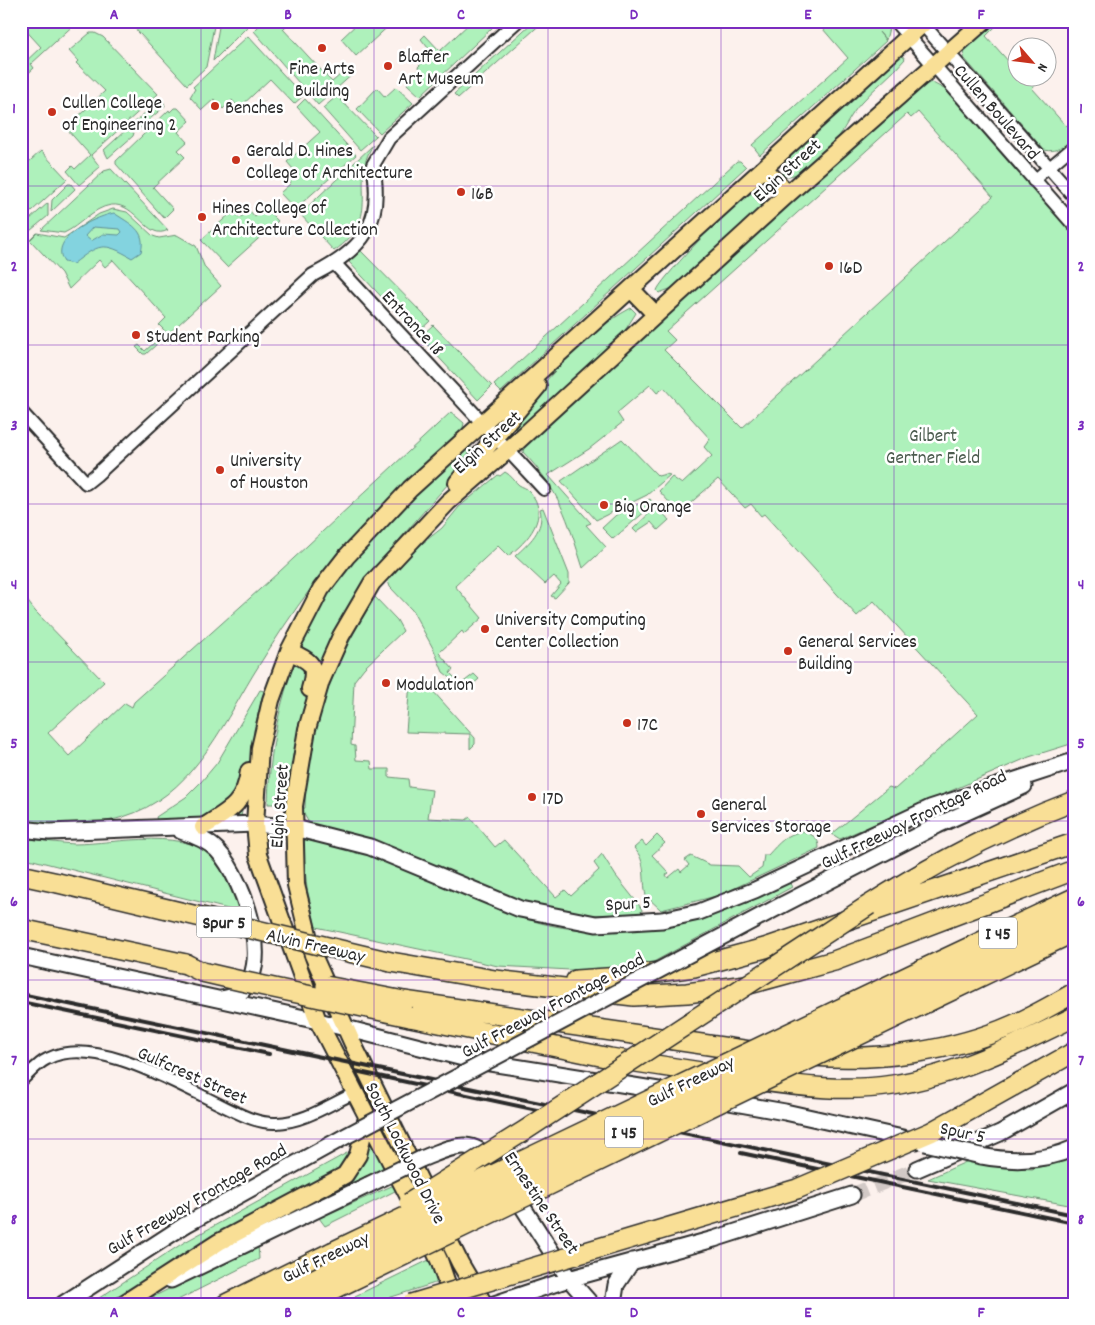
<svg xmlns="http://www.w3.org/2000/svg" width="1095" height="1325" viewBox="0 0 1095 1325" font-family="Dekko,sans-serif">
	<rect width="100%" height="100%" fill="#fcf1ed"/>
	<filter id="ink" filterUnits="userSpaceOnUse"><feTurbulence type="fractalNoise" baseFrequency=".02" numOctaves="2"/><feDisplacementMap in="SourceGraphic" scale="10" xChannelSelector="R" yChannelSelector="G"/><feConvolveMatrix kernelMatrix="1 2 1 2 8 2 1 2 1" color-interpolation-filters="sRGB"/></filter>
	<g filter="url(#ink)">
		<path fill="#aef1bb" stroke="#6c8e73" fill-rule="evenodd" d="M21 21H78L31 64 34 68 21 80V71L23 73 28 68 23 64 41 47 21 25Z
			M128 21H215L206 67 187 85Z
			M220 21H251V23L213 61Z
			M264 21H291L283 29 332 82 349 67 354 73 318 105 254 31Z
			M360 21H394L356 56 341 39Z
			M472 21H487L492 28 420 96 407 84 419 69 418 67 432 53 421 39 425 35 440 51Z
			M534 21H544L458 98 454 94Z
			M816 21H884L889 28 886 40 879 32 886 41 760 155 752 145 848 58Z
			M989 21H1001L986 36 1017 71 1018 78H1043L1032 88 1066 126 1074 120V138C1064 146 1057 153 1044 150L964 58 965 46Z
			M90 33H95L103 37 158 94 91 155 100 167 79 185 67 171 72 166 75 169 90 155 66 128 105 91 76 63 78 61 69 51Z
			M248 36 303 96 294 104 270 79 239 108 232 100 223 109 214 99 202 110 190 97 195 89 193 87Z
			M901 54 905 59C892 75 875 87 861 103 850 115 845 129 835 142 827 153 797 182 782 175L787 160 795 149Z
			M931 82 946 90 1074 234V743L1029 757 840 839 832 834 889 787 895 789 978 714 874 601 857 616 764 514 761 516 751 504 745 508 718 479 679 513 659 491 672 477 682 484 712 456 704 447 710 439 664 388 657 393 650 385 617 413 623 422 589 449 548 475 591 523 586 525 606 547 583 568C567 518 560 491 523 452L524 445 801 192 922 87ZM918 112 993 197 742 428 664 350 675 340 666 331 907 114 911 118Z
			M396 87 413 103 380 133 357 109 377 88 385 97Z
			M337 96 376 136 360 150 323 108Z
			M160 99 163 100 165 106 136 131 133 124Z
			M305 99 356 155 295 209 280 193 291 183 286 176 293 169 287 162 320 132 297 107Z
			M174 108H178L190 121 178 132 187 142 178 150 185 157 153 187 173 209 164 218 116 164V161L169 110 170 112Z
			M128 128 134 133 133 136 108 158 104 150Z
			M373 145C348 184 385 216 334 251L300 214Z
			M41 151 67 179 21 221V169Z
			M737 161H740L746 167 501 392 494 385Z
			M111 169 168 230C147 242 137 202 111 205 92 208 80 226 64 233L41 230 104 171Z
			M68 184H71L75 189 51 212 52 200Z
			M762 191 766 193 760 209 675 287 659 293 657 291C657 283 726 211 737 202 745 195 752 193 762 191Z
			M48 203V216L25 235 21 227Z
			M265 208 278 221 227 267 201 240 233 211 240 218 249 210 255 217Z
			M113 209 127 212 153 236 159 238 177 235 196 246 205 268 221 286 146 354H143L136 347 139 345 145 351 166 332 159 325 166 318 113 260 105 267 99 260 69 289 61 273 30 240 37 233 64 238 99 214Z
			M360 250 430 321 416 334 349 262Z
			M631 308 636 313 619 340 525 424 515 429 511 424C545 381 582 334 631 308Z
			M433 325 492 386 478 400 420 337Z
			M451 412 464 423 462 432C411 480 357 527 314 584 292 613 272 644 253 675 220 730 190 797 123 817 90 827 55 825 21 822V597L23 595 35 611 104 682 48 733 69 756 125 703 132 707 134 702 279 572Z
			M622 439 658 476 666 474 670 475 647 495 596 520 561 481Z
			M470 447 476 452C430 506 378 558 342 618 308 675 292 739 288 804H268C270 716 297 631 351 561 382 520 424 486 462 452Z
			M505 472C511 475 514 481 519 485 522 487 527 488 529 491 552 515 527 542 508 556L498 546 455 586 482 618 464 634 462 631 439 653 453 669 450 673 461 684 474 674 479 679 471 686 462 687 443 672 434 650 412 610 390 587 388 581 414 550 442 528 459 507 498 475 500 476Z
			M650 499 654 504 613 539 602 528 616 515Z
			M657 506 669 520 658 530 651 522 636 532 633 529Z
			M543 508 569 574V583L555 598 551 596 561 584 554 576 545 584 515 556C529 543 545 530 540 509Z
			M375 597 397 620 403 631 364 668 354 681 351 745 355 746 356 760 371 761 372 769H389V777L408 779 409 787 432 790 428 818 466 820 470 817 495 847 504 840 556 897 565 890 571 896 599 870 594 863 602 854 616 876 639 905 642 910 641 914 581 915 526 903 317 827 309 823 301 809 305 808C305 732 335 660 375 597Z
			M424 681 475 738V744L470 749V734L406 732 410 682 416 689Z
			M260 690 264 691 254 730 249 804 243 805 241 817 157 821 156 817 186 797 201 782 217 763Z
			M803 831C812 835 819 837 819 848L720 895 661 910 646 896C642 877 647 862 634 848L642 841 646 846 657 835 665 843 652 855 669 873 666 875 668 878 679 869 681 872 689 865 685 860 691 856 710 865 738 866 749 877 762 868 764 855H768C779 843 786 834 803 831Z
			M21 838C39 840 57 843 74 844 116 844 190 825 220 863 231 877 235 895 240 912L21 857Z
			M306 838C328 844 351 848 372 856 425 875 476 903 530 920 585 937 654 933 709 916 737 908 763 894 789 882L792 887 646 966 616 969 570 970 498 966 316 927 307 889 302 839Z
			M369 1140 384 1168 343 1187 355 1175Z
			M354 1149 343 1169 180 1256 127 1293 107 1304H90L183 1243Z
			M1074 1158V1206L928 1179 968 1161 1000 1167 1032 1169Z
			M394 1185 397 1190 325 1226 319 1218Z
			M258 1244 259 1259 170 1304H139Z
			M429 1260 438 1282 370 1304H356L355 1296Z"/>
		<path fill="#83d3df" stroke="#609097" fill-rule="evenodd" d="M114 213C130 224 147 230 141 252L132 258C103 241 99 244 73 264L64 262C48 238 95 217 114 213ZM93 227 120 229 122 232 119 235 103 234 91 241 85 236Z"/>
		<g fill="none" stroke-linecap="round" stroke-linejoin="round">
			<path stroke="#d2c9c6" stroke-width="15" stroke-dasharray="15 8" stroke-linecap="butt" d="M852 1195 917 1169"/>
			<g stroke="#2b2b2b" stroke-width="14">
				<path id="minor" d="M1033 181 1074 146
					M21 1081C29 1074 38 1063 47 1059 95 1034 178 1085 223 1106 240 1114 257 1124 277 1123 305 1122 330 1104 355 1093"/>
			</g>
			<g stroke="#2b2b2b" stroke-width="16">
				<path id="tertiary" d="M895 21 1074 225
					M920 21 1074 196
					M335 264 544 489
					M21 412 86 483 96 475 313 275C364 249 384 223 373 165L389 138 517 21"/>
			</g>
			<g stroke="#2b2b2b" stroke-width="19">
				<path id="secondary" d="M21 829 49 832 255 824 295 828 370 847 520 909 596 924 662 920 699 912 755 890 930 808 1074 761
					M181 831C194 835 207 840 217 850 245 879 285 992 221 999
					M782 905 938 825 1024 786
					M21 956 318 1021 471 1060 671 1092
					M718 1100 785 1112 916 1141
					M981 1156C1013 1162 1044 1162 1074 1148
					M421 1159C453 1147 470 1135 495 1164L569 1279 591 1304
					M917 1169 1000 1133 1074 1091
					M171 1280 368 1185
					M63 1304 185 1225
					M494 1304 569 1279 714 1239 852 1195
					M613 1304 616 1285 632 1261"/>
			</g>
			<g stroke="#2b2b2b" stroke-width="20">
				<path id="primary" d="M764 168 788 194
					M631 289 656 315
					M457 483 538 386
					M289 651C312 662 317 664 310 689
					M203 827C229 811 245 804 249 771
					M123 1304 219 1242 345 1175 358 1155 367 1117
					M454 1304 439 1260 413 1205 318 1021 258 855 255 824 260 748 271 700 289 651 321 589 346 557 410 489 926 21
					M484 1304 460 1263 352 1042 313 955 296 885 294 806 307 729 321 681 341 636 372 583 448 502 508 450 788 194 984 21"/>
			</g>
			<g stroke="#2b2b2b" stroke-width="22">
				<path id="motorway" d="M21 875 58 883
					M869 905C933 864 1003 828 1074 801
					M21 929 186 964
					M391 962 495 980 634 996 687 993 746 985 834 961 1074 870
					M923 969 1074 898
					M576 980 622 977 694 967 765 948 1074 843
					M933 982 1074 914
					M938 997 1074 932
					M404 1001 757 1052
					M410 1017 610 1058 714 1074
					M812 1056C878 1061 952 1052 1013 1025 1034 1016 1054 1004 1074 993
					M756 1080C801 1087 848 1092 893 1085 957 1075 1017 1045 1074 1017
					M226 1304 332 1252
					M264 1304 314 1279
					M304 1304 324 1294"/>
			</g>
			<use href="#minor" stroke="#fff" stroke-width="10"/>
			<use href="#tertiary" stroke="#fff" stroke-width="12"/>
			<use href="#secondary" stroke="#fff" stroke-width="15"/>
			<use href="#primary" stroke="#f9df96" stroke-width="16"/>
			<use href="#motorway" stroke="#f9df96" stroke-width="19"/>
			<path stroke="#2b2b2b" stroke-width="4" d="M21 994 1074 1215
				M21 1002 269 1054
				M355 1071 565 1116
				M741 1153 1074 1223"/>
			<g stroke="#2b2b2b" stroke-width="19" stroke-linecap="butt">
				<path id="secondary-bridge" d="M925 1143 981 1156
					M368 1185 421 1159
					M185 1225 346 1136 782 905"/>
			</g>
			<g stroke="#2b2b2b" stroke-width="22" stroke-linecap="butt">
				<path id="motorway-bridge" d="M58 883 391 962
					M186 964 202 972 241 981 410 1017
					M326 986 404 1001
					M409 1203 524 1131 869 905
					M332 1252 923 969
					M314 1279 933 982
					M324 1294 938 997
					M411 1304 797 1189 931 1132 1074 1052"/>
			</g>
			<use href="#secondary-bridge" stroke="#fff" stroke-width="15"/>
			<use href="#motorway-bridge" stroke="#f9df96" stroke-width="19"/>
		</g>
	</g>
	<path fill="none" stroke="#7b2cbf" stroke-width="1" stroke-opacity="0.55" d="M201 21V1304M374 21V1304M548 21V1304M721 21V1304M894 21V1304M21 186H1074M21 345H1074M21 504H1074M21 662H1074M21 821H1074M21 980H1074M21 1139H1074"/>
	<g fill="#c8321e" stroke="#fff" stroke-width="2">
		<circle cx="322" cy="48" r="5"/>
		<circle cx="388" cy="66" r="5"/>
		<circle cx="215" cy="106" r="5"/>
		<circle cx="52" cy="112" r="5"/>
		<circle cx="236" cy="160" r="5"/>
		<circle cx="461" cy="192" r="5"/>
		<circle cx="202" cy="217" r="5"/>
		<circle cx="829" cy="266" r="5"/>
		<circle cx="136" cy="335" r="5"/>
		<circle cx="220" cy="470" r="5"/>
		<circle cx="604" cy="505" r="5"/>
		<circle cx="485" cy="629" r="5"/>
		<circle cx="788" cy="651" r="5"/>
		<circle cx="386" cy="683" r="5"/>
		<circle cx="627" cy="723" r="5"/>
		<circle cx="532" cy="797" r="5"/>
		<circle cx="701" cy="814" r="5"/>
	</g>
	<g text-anchor="middle" stroke-width="5" stroke-linejoin="round" paint-order="stroke">
		<g fill="#fff" stroke="#6b6b6b" stroke-width="1">
			<rect x="196.5" y="906.5" width="55" height="31" rx="4"/>
			<rect x="979" y="917.5" width="38" height="31" rx="4"/>
			<rect x="605" y="1116.5" width="38" height="31" rx="4"/>
		</g>
		<g font-size="18" font-weight="bold" fill="#2b2b2b">
			<text x="224" y="928">Spur 5</text>
			<text x="998" y="939">I 45</text>
			<text x="624" y="1138">I 45</text>
		</g>
		<g font-size="19" fill="#2b2b2b" stroke="#fff" text-anchor="start">
			<text x="398" y="62">Blaffer<tspan x="398" dy="22">Art Museum</tspan></text>
			<text x="322" y="74" text-anchor="middle">Fine Arts<tspan x="322" dy="22">Building</tspan></text>
			<text x="62" y="108">Cullen College<tspan x="62" dy="22">of Engineering 2</tspan></text>
			<text x="225" y="113">Benches</text>
			<text x="246" y="156">Gerald D. Hines<tspan x="246" dy="22">College of Architecture</tspan></text>
			<text x="471" y="199">16B</text>
			<text x="212" y="213">Hines College of<tspan x="212" dy="22">Architecture Collection</tspan></text>
			<text x="839" y="273">16D</text>
			<text x="146" y="342">Student Parking</text>
			<text x="230" y="466">University<tspan x="230" dy="22">of Houston</tspan></text>
			<text x="614" y="512">Big Orange</text>
			<text x="495" y="625">University Computing<tspan x="495" dy="22">Center Collection</tspan></text>
			<text x="798" y="647">General Services<tspan x="798" dy="22">Building</tspan></text>
			<text x="396" y="690">Modulation</text>
			<text x="637" y="730">17C</text>
			<text x="542" y="804">17D</text>
			<text x="711" y="810">General<tspan x="711" dy="22">Services Storage</tspan></text>
		</g>
		<g font-size="19" fill="#2b2b2b" stroke="#fff">
			<text transform="translate(998 111) rotate(49)" y="7">Cullen Boulevard</text>
			<text transform="translate(786 169) rotate(-42)" y="7">Elgin Street</text>
			<text transform="translate(414 322) rotate(47)" y="7">Entrance 18</text>
			<text transform="translate(486 441) rotate(-42)" y="7">Elgin Street</text>
			<text transform="translate(278 806) rotate(-86)" y="7">Elgin Street</text>
			<text transform="translate(913 818) rotate(-26)" y="7">Gulf Freeway Frontage Road</text>
			<text transform="translate(628 902) rotate(-4)" y="7">Spur 5</text>
			<text transform="translate(316 944) rotate(13)" y="7">Alvin Freeway</text>
			<text transform="translate(552 1004) rotate(-28)" y="7">Gulf Freeway Frontage Road</text>
			<text transform="translate(193 1074) rotate(24)" y="7">Gulfcrest Street</text>
			<text transform="translate(690 1080) rotate(-26)" y="7">Gulf Freeway</text>
			<text transform="translate(963 1131) rotate(12)" y="7">Spur 5</text>
			<text transform="translate(407 1152) rotate(63)" y="7">South Lockwood Drive</text>
			<text transform="translate(196 1198) rotate(-30)" y="7">Gulf Freeway Frontage Road</text>
			<text transform="translate(543 1202) rotate(56)" y="7">Ernestine Street</text>
			<text transform="translate(325 1256) rotate(-26)" y="7">Gulf Freeway</text>
		</g>
		<g font-size="19" fill="#4c5c4f" stroke="#fff">
			<text x="933" y="441">Gilbert<tspan x="933" dy="22">Gertner Field</tspan></text>
		</g>
	</g>
	<rect width="1095" height="1325" fill="none" stroke="#fff" stroke-width="55"/>
	<g transform="translate(1032 62) rotate(118)"><circle r="24" fill="#ffffff" stroke="#aaaaaa"/>
	<path d="M0-4L9 19L0 12L-9 19Z" fill="#c8321e"/>
	<text y="-8" font-size="14" font-weight="bold" text-anchor="middle" fill="#2b2b2b">N</text>
	</g>
	<rect x="28" y="28" width="1040" height="1270" fill="none" stroke="#7b2cbf" stroke-width="2"/>
	<g font-size="16" text-anchor="middle" font-weight="bold" fill="#7b2cbf">
		<text x="114" y="19">A</text>
		<text x="288" y="19">B</text>
		<text x="461" y="19">C</text>
		<text x="634" y="19">D</text>
		<text x="808" y="19">E</text>
		<text x="981" y="19">F</text>
		<text x="14" y="113">1</text>
		<text x="1081" y="113">1</text>
		<text x="14" y="271">2</text>
		<text x="1081" y="271">2</text>
		<text x="14" y="430">3</text>
		<text x="1081" y="430">3</text>
		<text x="14" y="589">4</text>
		<text x="1081" y="589">4</text>
		<text x="14" y="748">5</text>
		<text x="1081" y="748">5</text>
		<text x="14" y="906">6</text>
		<text x="1081" y="906">6</text>
		<text x="14" y="1065">7</text>
		<text x="1081" y="1065">7</text>
		<text x="14" y="1224">8</text>
		<text x="1081" y="1224">8</text>
		<text x="114" y="1317">A</text>
		<text x="288" y="1317">B</text>
		<text x="461" y="1317">C</text>
		<text x="634" y="1317">D</text>
		<text x="808" y="1317">E</text>
		<text x="981" y="1317">F</text>
	</g>
</svg>
